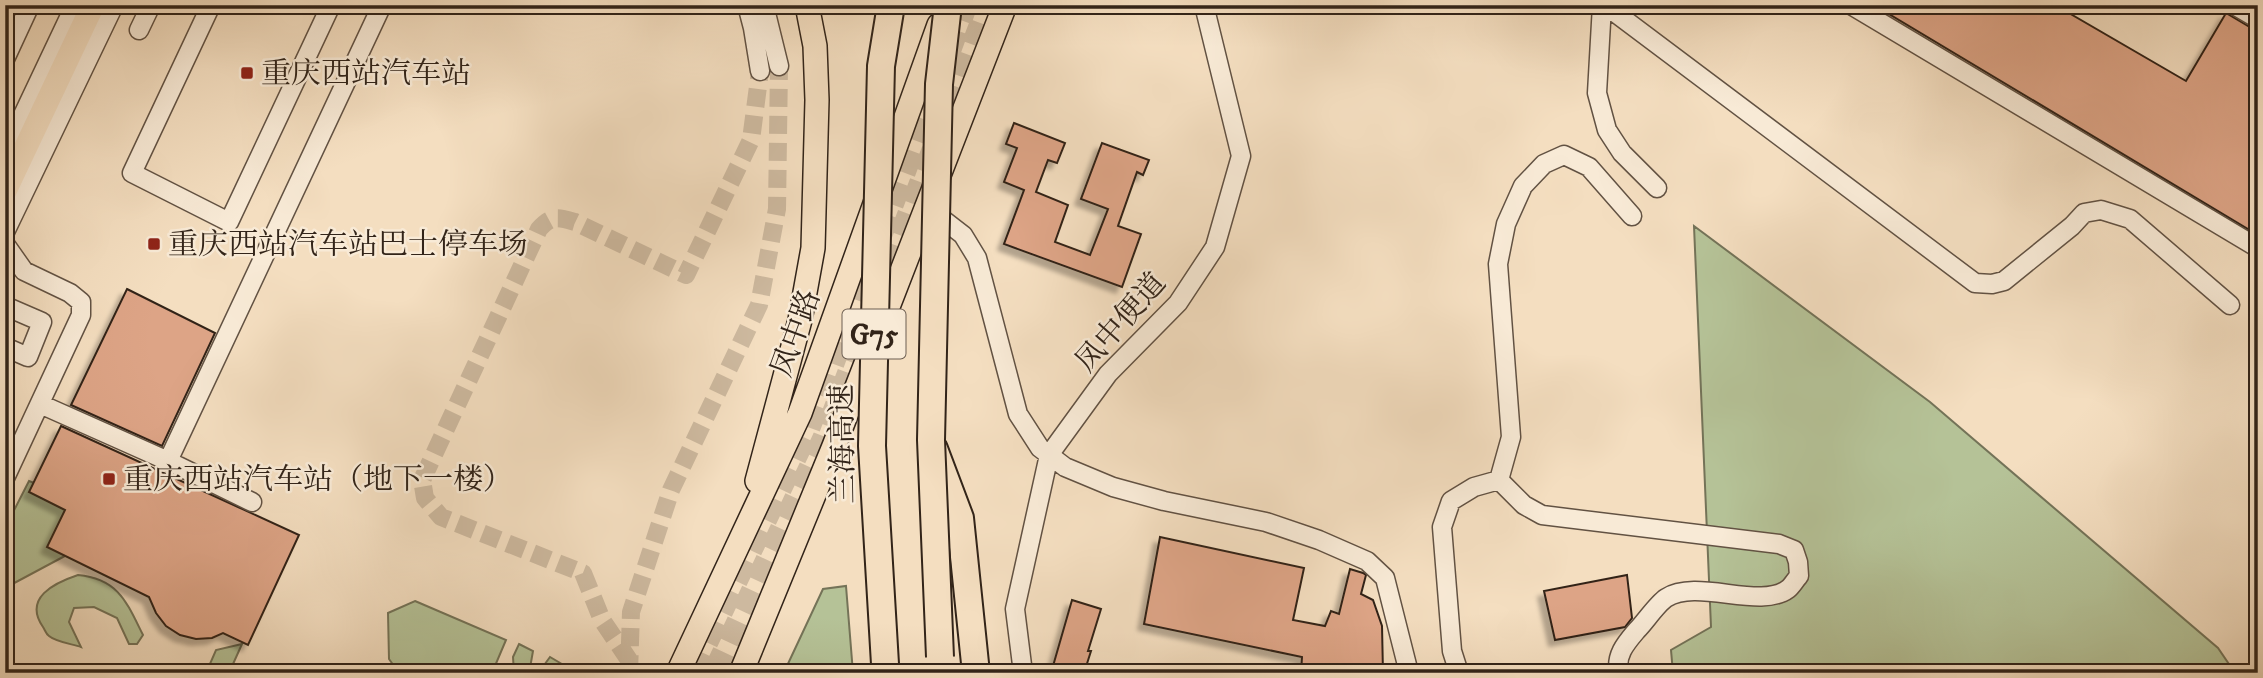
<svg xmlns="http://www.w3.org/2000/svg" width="2263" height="678" viewBox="0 0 2263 678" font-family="'IM FELL DW Pica','Noto Serif SC',serif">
	<defs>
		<filter id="shadow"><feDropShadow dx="-6" dy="6" stdDeviation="2" flood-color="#0004"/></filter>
	</defs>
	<rect width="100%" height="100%" fill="#f4dec0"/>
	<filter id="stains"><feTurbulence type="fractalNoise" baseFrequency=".00286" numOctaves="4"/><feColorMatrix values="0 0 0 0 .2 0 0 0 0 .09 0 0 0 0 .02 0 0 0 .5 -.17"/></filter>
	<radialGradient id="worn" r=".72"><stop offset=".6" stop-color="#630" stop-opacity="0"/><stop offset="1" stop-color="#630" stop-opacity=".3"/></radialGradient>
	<path fill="#b5c297" stroke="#747358" stroke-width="2" d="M1694 226 1930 402 2218 648 2235 673H1673L1671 650 1711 627Z
		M29 481 62 494 91 542 5 588V528Z
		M78 575C119 579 127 603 143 635L137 644H129L117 618 94 607 74 608 69 622 81 647C72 644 56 642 49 636 46 634 45 630 43 627 23 598 54 583 78 575Z
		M846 586 853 673H786V668L823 589Z
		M415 601 506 640 492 673H399L389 659 388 613Z
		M242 644 229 673H206L216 650Z
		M519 644 533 651 530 668 539 672 550 657 577 673H514L513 657Z"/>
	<path fill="#dda486" stroke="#322419" stroke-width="2" filter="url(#shadow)" d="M1874 5H2055L2186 81 2226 13 2258 32V235Z
		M1014 123 1065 143 1057 163 1048 160 1036 192 1068 205 1055 242 1090 255 1108 209 1081 199 1102 143 1149 160 1143 175 1137 172 1118 226 1141 234 1122 287 1004 244 1024 190 1004 182 1017 148 1006 144Z
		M127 289 215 333 162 446 71 405Z
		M61 426 299 535 248 645 223 633 212 638 196 639 180 635 166 626 156 613 149 597 47 547 65 510 29 492Z
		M1160 537 1304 568 1293 620 1325 626 1331 611 1339 614 1350 569 1363 573 1366 575 1361 594 1373 600 1382 626 1383 673H1301L1302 657 1144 624Z
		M1627 575 1632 618 1625 627 1555 640 1544 591Z
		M1072 600 1101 609 1088 651H1091L1084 673H1051Z"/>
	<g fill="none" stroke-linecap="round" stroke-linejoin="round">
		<path stroke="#cdb99f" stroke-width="18" stroke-dasharray="18 9" stroke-linecap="butt" d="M629 660 602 620 583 573 441 517 425 498 422 480 539 229C552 215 558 217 575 222L686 275 751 140 760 71
			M629 673 631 612 671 490 759 305 777 209 779 66"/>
		<path stroke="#cdb99f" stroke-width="23" stroke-dasharray="23 11" stroke-linecap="butt" d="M949 52 966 5
			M692 673 807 433 936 87
			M714 673 824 438 988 5"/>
		<g stroke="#625243" stroke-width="21">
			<path id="minor" d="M211 5 132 173 229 222 331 5
				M747 5 753 28 760 71
				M764 5 779 66
				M1602 5 1597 93 1607 130 1622 153 1657 188
				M1605 5 1975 283 1992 284 2004 281 2072 226 2084 213 2101 210 2130 219 2230 305
				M1851 5 2258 248
				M2234 5 2258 19
				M139 30 151 5
				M5 59 30 5
				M5 153 75 5
				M932 211 963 235 977 258 1018 414 1040 448 1065 467 1113 487 1164 501 1266 522 1319 540 1367 561 1385 578 1409 673
				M5 232 114 5
				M5 244 24 271 70 293 81 302V315L5 478
				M5 306 42 322 28 357 5 347
				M40 404 168 461 252 502
				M168 461 382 5
				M1499 480 1524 505 1542 515 1779 544 1794 550 1798 562 1799 576C1795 580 1792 586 1788 589 1760 610 1697 578 1666 598 1657 604 1645 622 1637 630 1626 643 1615 655 1619 673
				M1499 480 1511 437 1498 264 1506 224 1523 186 1544 164 1564 155 1589 167 1632 216
				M1023 673 1015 609 1049 455 1108 374 1178 303 1215 247 1241 156 1204 5
				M1459 673 1452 651 1442 527 1451 501 1474 487 1499 480"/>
		</g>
		<g stroke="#322419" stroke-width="26">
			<path id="major" d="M5 191 93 5
				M757 481 800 320 813 248 817 100 815 46 807 5
				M678 673 800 413 939 25
				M741 673 834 446 1005 5"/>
		</g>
		<g stroke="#322419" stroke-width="30">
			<path id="highway" d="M934 449 960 518 976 673"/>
		</g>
		<use href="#minor" stroke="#f8ead6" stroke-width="18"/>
		<use href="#major" stroke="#f4dec0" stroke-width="23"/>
		<use href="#highway" stroke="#f4dec0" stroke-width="26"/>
		<g stroke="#322419" stroke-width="30" stroke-linecap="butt">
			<path id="highway-bridge" d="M940 657 931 440 939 84 948 5
				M885 664 872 446 881 66 891 5"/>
		</g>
		<use href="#highway-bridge" stroke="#f4dec0" stroke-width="26"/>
	</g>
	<g fill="#8f2418" stroke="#f8ead6" stroke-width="2.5">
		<rect x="240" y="66" width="14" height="14" rx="3.5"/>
		<rect x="147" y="237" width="14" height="14" rx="3.5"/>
		<rect x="102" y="472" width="14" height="14" rx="3.5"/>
	</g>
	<g text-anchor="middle" stroke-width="5" stroke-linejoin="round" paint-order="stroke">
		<rect fill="#f8ead6" stroke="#6d5f52" stroke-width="2" x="842.5" y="309.5" width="63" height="49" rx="5"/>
		<g font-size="28" font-weight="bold" fill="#322419">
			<text x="874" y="344">G75</text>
		</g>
		<g font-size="30" fill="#322419" stroke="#f8ead6" text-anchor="start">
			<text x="261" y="83">重庆西站汽车站</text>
			<text x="168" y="254">重庆西站汽车站巴士停车场</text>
			<text x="123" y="489">重庆西站汽车站（地下一楼）</text>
		</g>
		<g font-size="30" fill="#322419" stroke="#f8ead6">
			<text transform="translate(1120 322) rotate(-49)" y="10">凤中便道</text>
			<text transform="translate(795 333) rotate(-70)" y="10">凤中路</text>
			<text transform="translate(842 444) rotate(-91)" y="10">兰海高速</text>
		</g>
	</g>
	<rect width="2263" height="678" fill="none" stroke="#f4dec0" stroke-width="28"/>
	<rect x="7" y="7" width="2249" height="664" fill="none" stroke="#322419" stroke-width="3.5"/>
	<rect x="14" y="14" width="2235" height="650" fill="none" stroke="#322419" stroke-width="2"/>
	<rect width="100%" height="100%" filter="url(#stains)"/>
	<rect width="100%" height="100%" fill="url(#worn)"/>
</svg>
